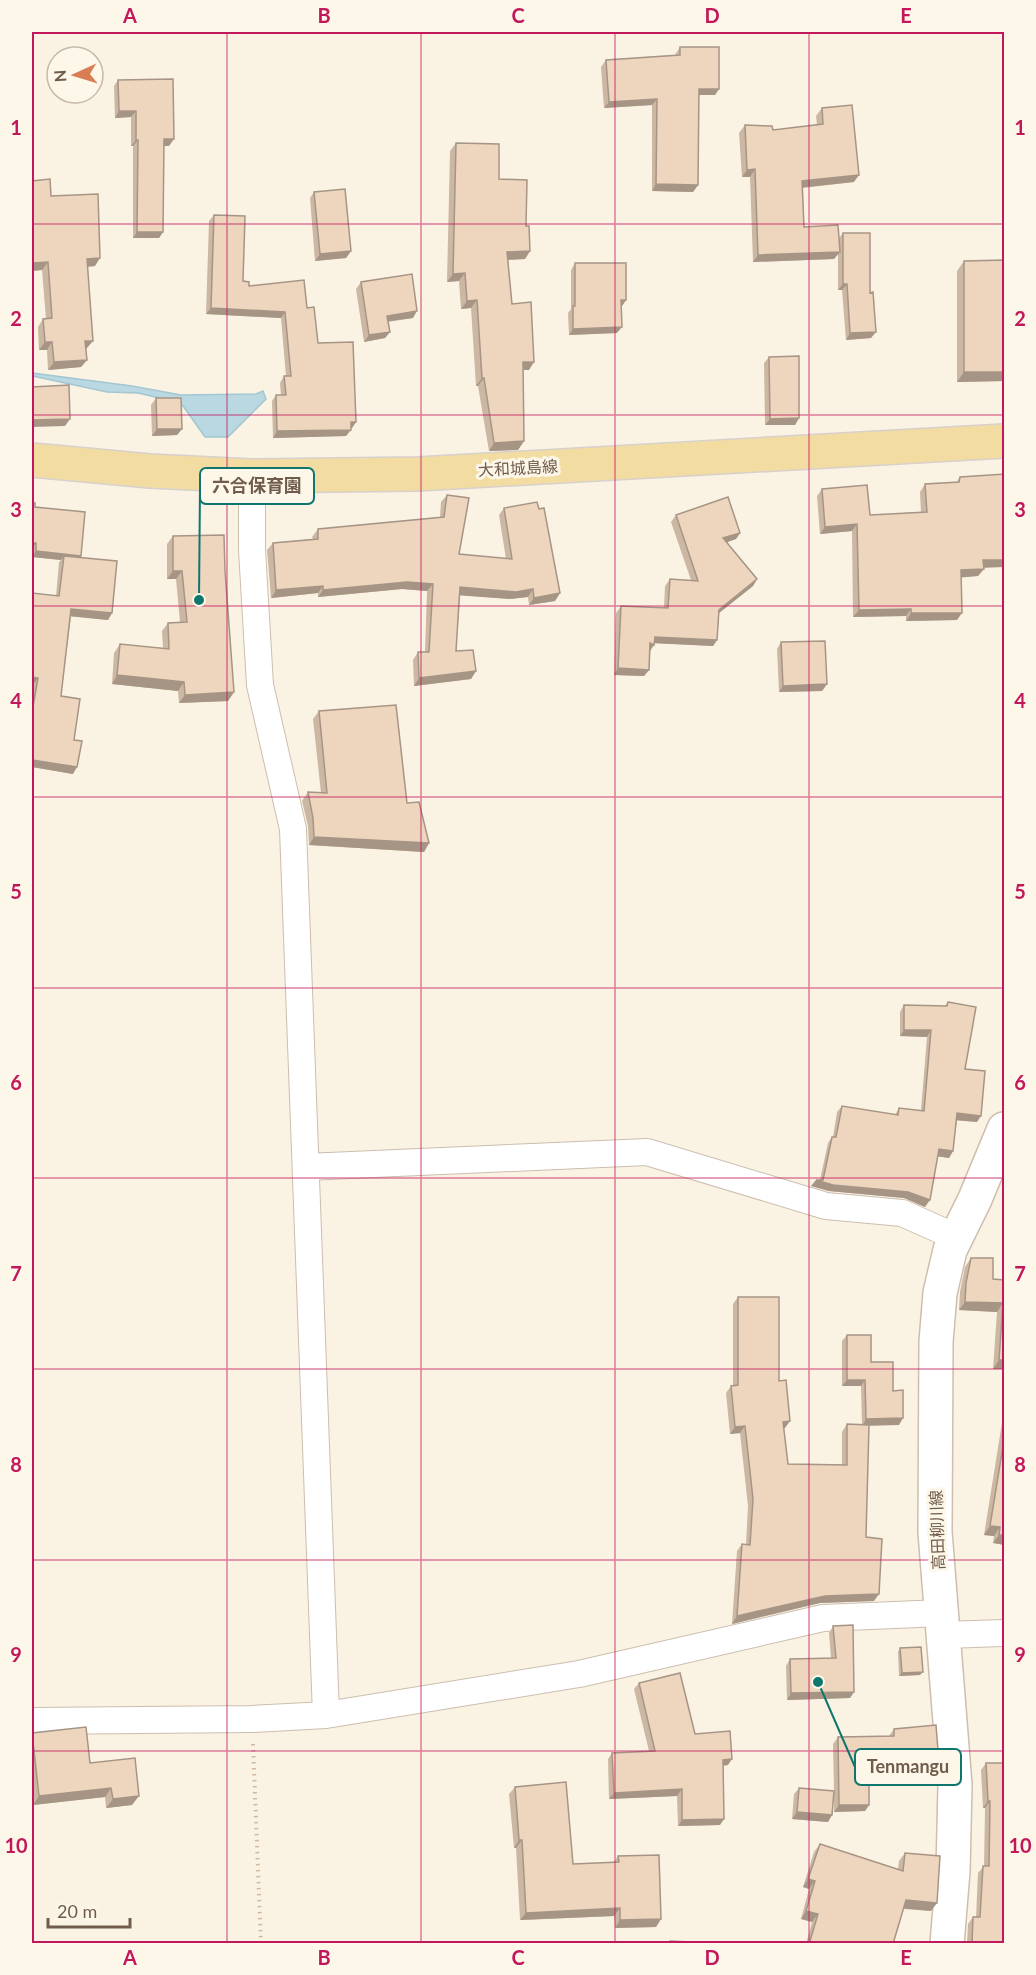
<svg xmlns="http://www.w3.org/2000/svg" width="1036" height="1975" viewBox="0 0 1036 1975" font-family="Lato,'Noto Sans JP',sans-serif">
	<rect width="100%" height="100%" fill="#faf3e4"/>
	<path fill="#bad8e1" stroke="#a2c6d2" stroke-width="1.5" d="M32 373 132 386 181 395 256 394 263 391 266 399 228 437H205L181 403 138 393 107 392 32 376Z"/>
	<g fill="none" stroke-linecap="round" stroke-linejoin="round">
		<g stroke="#ccbeae" stroke-width="28">
			<path id="street" d="M252 476V550L260 685 293 829 326 1715
				M306 1167 647 1152 826 1206 902 1213 956 1237
				M944 1635 1004 1633
				M32 1721 252 1719 326 1715 579 1674 823 1618 942 1613"/>
		</g>
		<g stroke="#cfbeac" stroke-width="36">
			<path id="secondary" d="M947 1944 953 1871 955 1785 935 1532 936 1342 940 1293 950 1250 975 1199 1004 1129"/>
		</g>
		<g stroke="#d7d1cd" stroke-width="36">
			<path id="primary" d="M32 460 150 471 252 476 418 474 1004 441"/>
		</g>
		<path stroke="#d1b8a2" stroke-width="4" stroke-dasharray="1.5 4.5" stroke-linecap="butt" d="M253 1744 261 1944"/>
		<use href="#street" stroke="#fff" stroke-width="26"/>
		<use href="#secondary" stroke="#fff" stroke-width="33"/>
		<use href="#primary" stroke="#f3dca2" stroke-width="33"/>
	</g>
	<path fill="#ccb7a3" d="M680 47 719 89 715 95H699L698 185 693 192 652 191V105L604 108 601 67 606 60 675 55Z
		M118 80 169 146H164L163 232 159 238H133V146H131V117L115 118 114 86Z
		M822 108 854 182 803 188 804 227 839 238 843 233 870 293 871 338 846 340 842 290H838V254L834 259 753 262 750 177H742L739 133 745 125 773 130 817 125 816 116Z
		M456 143 499 179 526 226 530 251 525 259 508 260 512 304 529 370H523L524 441 518 450 489 451 478 386H476L471 308 461 309 459 281 447 282 450 151Z
		M32 181 51 196 95 266 88 267 87 348 86 349 87 360 81 367 48 370 47 350H39L38 327 43 319H46L42 270 32 271Z
		M314 192 351 251 346 258 315 261 310 198Z
		M214 215 243 281 249 286 307 308 318 343 356 422 352 428H351L346 436 273 438 272 401 276 395H281L280 383 284 376H286L281 318 206 314 209 221Z
		M964 261 1005 381 957 382V271Z
		M575 263 626 300 622 306H621L617 333 569 335 568 313 571 309V270Z
		M361 282 413 318 388 322 390 332 385 338 364 342 356 289Z
		M769 357 799 418 795 425H765L764 363Z
		M156 398 182 429 177 435 152 436 151 405Z
		M1005 474V567H983L984 569 978 576 961 577 957 620 906 621V616L853 617 852 531 820 534 817 496 822 489 870 515 921 512 920 492 925 484 956 483 960 477Z
		M447 495 459 554 506 559 499 515 504 508 560 593 555 601 529 605 528 597 510 599 460 595 456 651 476 671 471 679 414 686 413 660 418 652H425L427 591 402 589 318 597V593L271 598 267 550 273 543 313 539 312 537 318 529 440 517 441 502Z
		M35 507 81 556 80 557 112 613 108 620 71 616 61 696 74 740 73 774 32 767V693L56 596 59 562 61 560 32 557Z
		M676 515 740 533 736 539 727 542 757 579 753 586 719 613 717 640 713 646 654 643 650 651 649 670 644 676 614 675 616 613 621 606 664 608 665 586 670 579 691 580 671 522Z
		M173 536 225 571 234 692 228 701 179 703 178 691 112 684 114 653 120 644 163 648 162 631 168 623 180 622 176 579H167V544Z
		M781 642 827 684 822 691 779 692 777 649Z
		M319 711 407 803 429 843 424 852 309 845 308 826 302 801 308 792 321 793 313 719Z
		M948 1002 977 1122 957 1120 953 1151 949 1158 938 1156 925 1207 904 1198 829 1191 811 1186 820 1180 828 1143 832 1137H833L837 1112 842 1106 895 1115 899 1108 921 1110 927 1037 900 1036V1012L904 1005 945 1006Z
		M971 1258 993 1279 1005 1280V1369H993L997 1312 959 1310 960 1292 965 1267Z
		M738 1297 779 1381 785 1428H784L788 1464 842 1465V1432L847 1424 862 1425 861 1386H842V1341L847 1335 871 1362 893 1391 899 1425H869L866 1537 874 1601 820 1603 732 1624 737 1551 742 1544H746L748 1506 740 1433 730 1434 726 1393 731 1386H733V1304Z
		M1005 1404V1545L993 1543 994 1536 984 1535Z
		M833 1626 854 1692 850 1698 787 1700 786 1666 790 1659 831 1658 829 1633Z
		M900 1648 920 1675 899 1676 898 1652Z
		M639 1683 695 1734 728 1765 723 1766 720 1825 678 1826 677 1796 609 1799 608 1759 612 1753 649 1751 634 1689Z
		M894 1729 939 1763 935 1770 869 1776V1805L865 1811 834 1812V1792L832 1815 828 1822 792 1819 794 1794 799 1788 834 1791 833 1744 838 1737 889 1736Z
		M32 1733 90 1763 132 1805 106 1808 105 1797 33 1805 32 1795Z
		M986 1763 1005 1944H967L968 1924 973 1917H976L978 1873 984 1866 985 1808H983L981 1770Z
		M515 1787 573 1864 614 1862 618 1856 661 1919 656 1927 615 1928 614 1916 520 1920 516 1848H514L509 1794Z
		M820 1844 898 1869 899 1861 905 1853 931 1911 903 1909 893 1944H806L812 1922 801 1919 809 1889 803 1887 814 1852Z"/>
	<path fill="#a69585" d="M699 89H719L715 95H694Z
		M657 99 652 105 604 108 609 102Z
		M119 111H136L131 117 115 118Z
		M164 139H174L169 146H159Z
		M136 140H138L133 146H131Z
		M755 169 750 177H742L747 170Z
		M859 175 854 182 797 188 802 181Z
		M656 184 698 185 693 192 652 191Z
		M137 232H163L159 238H133Z
		M351 251 346 258 315 261 320 254Z
		M530 251 525 259 502 260 507 252Z
		M840 252 834 259 753 262 758 255Z
		M100 258 95 266 81 267 87 259Z
		M48 262 42 270 32 271V263Z
		M465 273 459 281 447 282 453 274Z
		M843 284H847L842 290H838Z
		M477 300 471 308 461 309 467 301Z
		M621 300H626L622 306H616Z
		M211 308 285 312 281 318 206 314Z
		M417 311 413 318 382 322 387 316Z
		M622 327 617 333 569 335 573 329Z
		M390 332 385 338 364 342 369 335Z
		M876 332 871 338 846 340 850 333Z
		M85 341H93L87 348 80 349Z
		M45 342H52L47 350H39Z
		M87 360 81 367 48 370 54 362Z
		M523 362H534L529 370H517Z
		M964 372H1005V381L957 382Z
		M482 378H484L478 386H476Z
		M799 418 795 425H765L770 419Z
		M70 419 65 426 32 427V420Z
		M351 422H356L352 428H346Z
		M157 429H182L177 435 152 436Z
		M351 430 346 436 273 438 277 431Z
		M524 441 518 450 489 451 494 443Z
		M857 524 852 531 820 534 825 527Z
		M740 533 736 539 719 545 723 538Z
		M32 543H36L32 549Z
		M36 551 81 556 77 562 64 556 61 560 32 557Z
		M983 560H1005V567L978 568Z
		M984 569 978 576 956 578 961 570Z
		M173 571H182L176 579H167Z
		M757 579 753 586 714 617 719 610Z
		M407 582 433 584 427 591 402 589 318 597 323 590Z
		M323 586 318 593 271 598 276 590Z
		M460 587 533 589 528 597 510 599 455 595Z
		M560 593 555 601 529 605 534 598Z
		M71 609 112 613 108 620 67 616Z
		M911 609 906 616 853 617 859 610Z
		M911 613H962L957 620 906 621Z
		M655 637 717 640 713 646 650 643Z
		M650 643 654 645 650 651Z
		M618 668 649 670 644 676 614 675Z
		M476 671 471 679 414 686 419 678Z
		M117 675 184 682 178 691 112 684Z
		M32 677 38 678 33 685 32 684Z
		M827 684 822 691 779 692 783 686Z
		M234 692 228 701 179 703 185 695Z
		M32 760 77 767 73 774 32 767Z
		M314 837 429 843 424 852 309 845Z
		M904 1030H931L927 1037 900 1036Z
		M957 1113 981 1116 977 1122 953 1120Z
		M939 1149 953 1151 949 1158 935 1156Z
		M816 1180 908 1192 930 1200 925 1207 904 1198 829 1191 811 1186Z
		M965 1302 1003 1303 997 1312 959 1310Z
		M999 1360H1005V1369H993Z
		M847 1380H865L861 1386H842Z
		M903 1418 899 1425 862 1426 866 1419Z
		M790 1421 785 1428 778 1429 783 1422Z
		M745 1426 740 1433 730 1434 735 1427Z
		M990 1526 1000 1527 994 1536 984 1535Z
		M999 1535H1005V1545L993 1543Z
		M879 1594 874 1601 820 1603 732 1624 737 1616 825 1596Z
		M923 1672 920 1675 899 1676 902 1673Z
		M854 1692 850 1698 787 1700 791 1693Z
		M732 1759 728 1765 718 1766 723 1760Z
		M939 1763 935 1770 864 1777 869 1770Z
		M111 1788 105 1797 33 1805 39 1796Z
		M682 1789 677 1796 609 1799 614 1793Z
		M139 1796 132 1805 106 1808 113 1799Z
		M988 1801H990L985 1808H983Z
		M839 1805H869L865 1811 834 1812Z
		M797 1812 832 1815 828 1822 792 1819Z
		M724 1819 720 1825 678 1826 682 1820Z
		M519 1840H522L516 1848H514Z
		M808 1879 815 1881 809 1889 803 1887Z
		M906 1900 937 1903 931 1911 900 1908Z
		M620 1908 614 1916 520 1920 526 1913Z
		M806 1911 818 1914 812 1922 801 1919Z
		M661 1919 656 1927 615 1928 620 1920Z"/>
	<path fill="#edd5be" stroke="#a69585" stroke-width="1.5" d="M680 47H719V89H699L698 185 656 184 657 99 609 102 606 60 680 55Z
		M173 79 174 139H164L163 232H137L138 140H136V111H119L118 80Z
		M852 105 859 175 802 181 804 227 838 225 840 252 758 255 755 169 747 170 745 125 772 126 773 130 823 124 822 108Z
		M456 143 499 144V179L527 180 526 226H529L530 251 507 252 512 304 531 302 534 362H523L524 441 494 443 484 378H482L477 300 467 301 465 273 453 274Z
		M50 179 51 196 98 194 100 258 87 259 93 341H85L87 360 54 362 52 342H45L43 319 52 318 48 262 32 263V181Z
		M345 189 351 251 320 254 314 192Z
		M214 215 245 216 243 281 249 282V286L304 280 307 308 314 307 318 343 353 342 356 422H351V430L277 431 276 395H286L284 376H291L285 312 211 308Z
		M843 233H870V293L873 292 876 332 850 333 847 284H843Z
		M1005 260V372H964V261Z
		M575 263H626V300H621L622 327 573 329V306H575Z
		M412 274 417 311 387 316 390 332 369 335 361 282Z
		M799 356V418L770 419 769 357Z
		M69 385 70 419 32 420V387Z
		M156 398H181L182 429H157Z
		M1005 474V560H983L984 569 961 570 962 613H911V609L859 610 857 524 825 527 822 489 867 485 870 515 927 512 925 484 959 482 960 477Z
		M447 495 469 498 459 554 512 559 504 508 537 502 539 509 544 508 560 593 534 598 533 589 516 592 460 587 456 651 473 650 476 671 419 678 418 652H429L433 584 407 582 323 590V586L276 590 273 543 318 539V529L444 517Z
		M728 497 740 533 723 538 757 579 719 610 717 640 655 637 654 645 650 643 649 670 618 668 621 606 668 608 670 579 698 581 676 515Z
		M32 503H35V507L85 512 81 556 36 551V543H32Z
		M224 535 225 571 234 692 185 695 184 682 117 675 120 644 169 649 168 623 187 622 182 571H173V536Z
		M64 556 117 561 112 613 71 609 61 696 80 699 74 740 82 741 77 767 32 760V712L38 678 32 677V593L59 596Z
		M825 641 827 684 783 686 781 642Z
		M396 705 407 803 419 802 429 843 314 837 313 818 308 792 327 793 319 711Z
		M948 1002 976 1007 965 1069 985 1071 981 1116 957 1113 953 1151 939 1149 930 1200 908 1192 833 1185 816 1180H823L832 1137H836L842 1106 898 1115 899 1108 924 1111 931 1030H904V1005L947 1006Z
		M971 1258H993V1279L1005 1280V1360H999L1003 1303 965 1302 966 1283Z
		M738 1297H779V1381L786 1380 790 1421 783 1422 788 1464 847 1465V1424L869 1425 866 1537 882 1539 879 1594 825 1596 737 1616 742 1544 750 1545 753 1499 745 1426 735 1427 731 1386 738 1385Z
		M847 1335H871V1362H893V1391L903 1390V1418L866 1419 865 1380H847Z
		M1005 1434V1535H999L1000 1527 990 1526Z
		M853 1625 854 1692 791 1693 790 1659 836 1658 833 1626Z
		M921 1647 923 1672 902 1673 900 1648Z
		M680 1673 695 1734 730 1731 732 1759 723 1760 724 1819 682 1820V1789L614 1793 612 1753 655 1751 639 1683Z
		M936 1725 939 1763 869 1770V1805H839L838 1737 894 1736V1729Z
		M86 1727 90 1763 135 1758 139 1796 113 1799 111 1788 39 1796 32 1733Z
		M986 1763H1005V1944H972L973 1917H980L983 1866H989L990 1801H988Z
		M566 1782 573 1864 619 1862 618 1856 659 1855 661 1919 620 1920V1908L526 1913 522 1840H519L515 1787Z
		M799 1788 834 1791 832 1815 797 1812Z
		M820 1844 903 1871 905 1853 940 1856 937 1903 906 1900 893 1944H817L810 1941 818 1914 806 1911 815 1881 808 1879Z
		M670 1941 711 1943V1944H670Z"/>
	<path fill="none" stroke="#c2185b" stroke-width="1.5" stroke-opacity="0.55" d="M227 32V1944M421 32V1944M615 32V1944M809 32V1944M32 224H1004M32 415H1004M32 606H1004M32 797H1004M32 988H1004M32 1178H1004M32 1369H1004M32 1560H1004M32 1751H1004"/>
	<g text-anchor="middle" stroke-width="6" stroke-linejoin="round" paint-order="stroke">
		<g font-size="16" fill="#705c4c" stroke="#fdf7e9">
			<text transform="translate(518 468) rotate(-3)" y="6">大和城島線</text>
			<text transform="translate(937 1530) rotate(-92)" y="6">高田柳川線</text>
		</g>
	</g>
	<path fill="none" stroke="#0f766e" stroke-width="2" d="M199 600L200 486M818 1682L855 1767"/>
	<g fill="#0f766e" stroke="#fdf7e9" stroke-width="2">
		<circle cx="199" cy="600" r="6"/>
		<circle cx="818" cy="1682" r="6"/>
	</g>
	<g fill="#fdf7e9" stroke="#0f766e" stroke-width="2">
		<rect x="200" y="468" width="114" height="36" rx="6"/>
		<rect x="855" y="1749" width="106" height="36" rx="6"/>
	</g>
	<g font-size="18" text-anchor="middle" font-weight="bold" fill="#705c4c">
		<text x="257" y="492">六合保育園</text>
		<text x="908" y="1773">Tenmangu</text>
	</g>
	<rect width="1036" height="1975" fill="none" stroke="#fdf7e9" stroke-width="66"/>
	<g transform="translate(75 75) rotate(266)"><circle r="28" fill="#fdf7e9" stroke="#c5b9aa" stroke-width="1.5"/>
	<path d="M0-4.5L10 22L0 15L-10 22Z" fill="#d97d54"/>
	<text y="-9" font-size="16" font-weight="bold" text-anchor="middle" fill="#705c4c">N</text>
	</g>
	<path d="M48 1918v9h82v-9" fill="none" stroke="#705c4c" stroke-width="3"/>
	<text x="57" y="1918" font-size="18" fill="#705c4c" stroke="#fdf7e9" stroke-width="4.5" paint-order="stroke">20 m</text>
	<rect x="33" y="33" width="970" height="1909" fill="none" stroke="#c2185b" stroke-width="2"/>
	<g font-size="20" text-anchor="middle" font-weight="bold" fill="#c2185b">
		<text x="130" y="23">A</text>
		<text x="324" y="23">B</text>
		<text x="518" y="23">C</text>
		<text x="712" y="23">D</text>
		<text x="906" y="23">E</text>
		<text x="16" y="135">1</text>
		<text x="1020" y="135">1</text>
		<text x="16" y="326">2</text>
		<text x="1020" y="326">2</text>
		<text x="16" y="517">3</text>
		<text x="1020" y="517">3</text>
		<text x="16" y="708">4</text>
		<text x="1020" y="708">4</text>
		<text x="16" y="899">5</text>
		<text x="1020" y="899">5</text>
		<text x="16" y="1090">6</text>
		<text x="1020" y="1090">6</text>
		<text x="16" y="1281">7</text>
		<text x="1020" y="1281">7</text>
		<text x="16" y="1472">8</text>
		<text x="1020" y="1472">8</text>
		<text x="16" y="1662">9</text>
		<text x="1020" y="1662">9</text>
		<text x="16" y="1853">10</text>
		<text x="1020" y="1853">10</text>
		<text x="130" y="1965">A</text>
		<text x="324" y="1965">B</text>
		<text x="518" y="1965">C</text>
		<text x="712" y="1965">D</text>
		<text x="906" y="1965">E</text>
	</g>
</svg>
